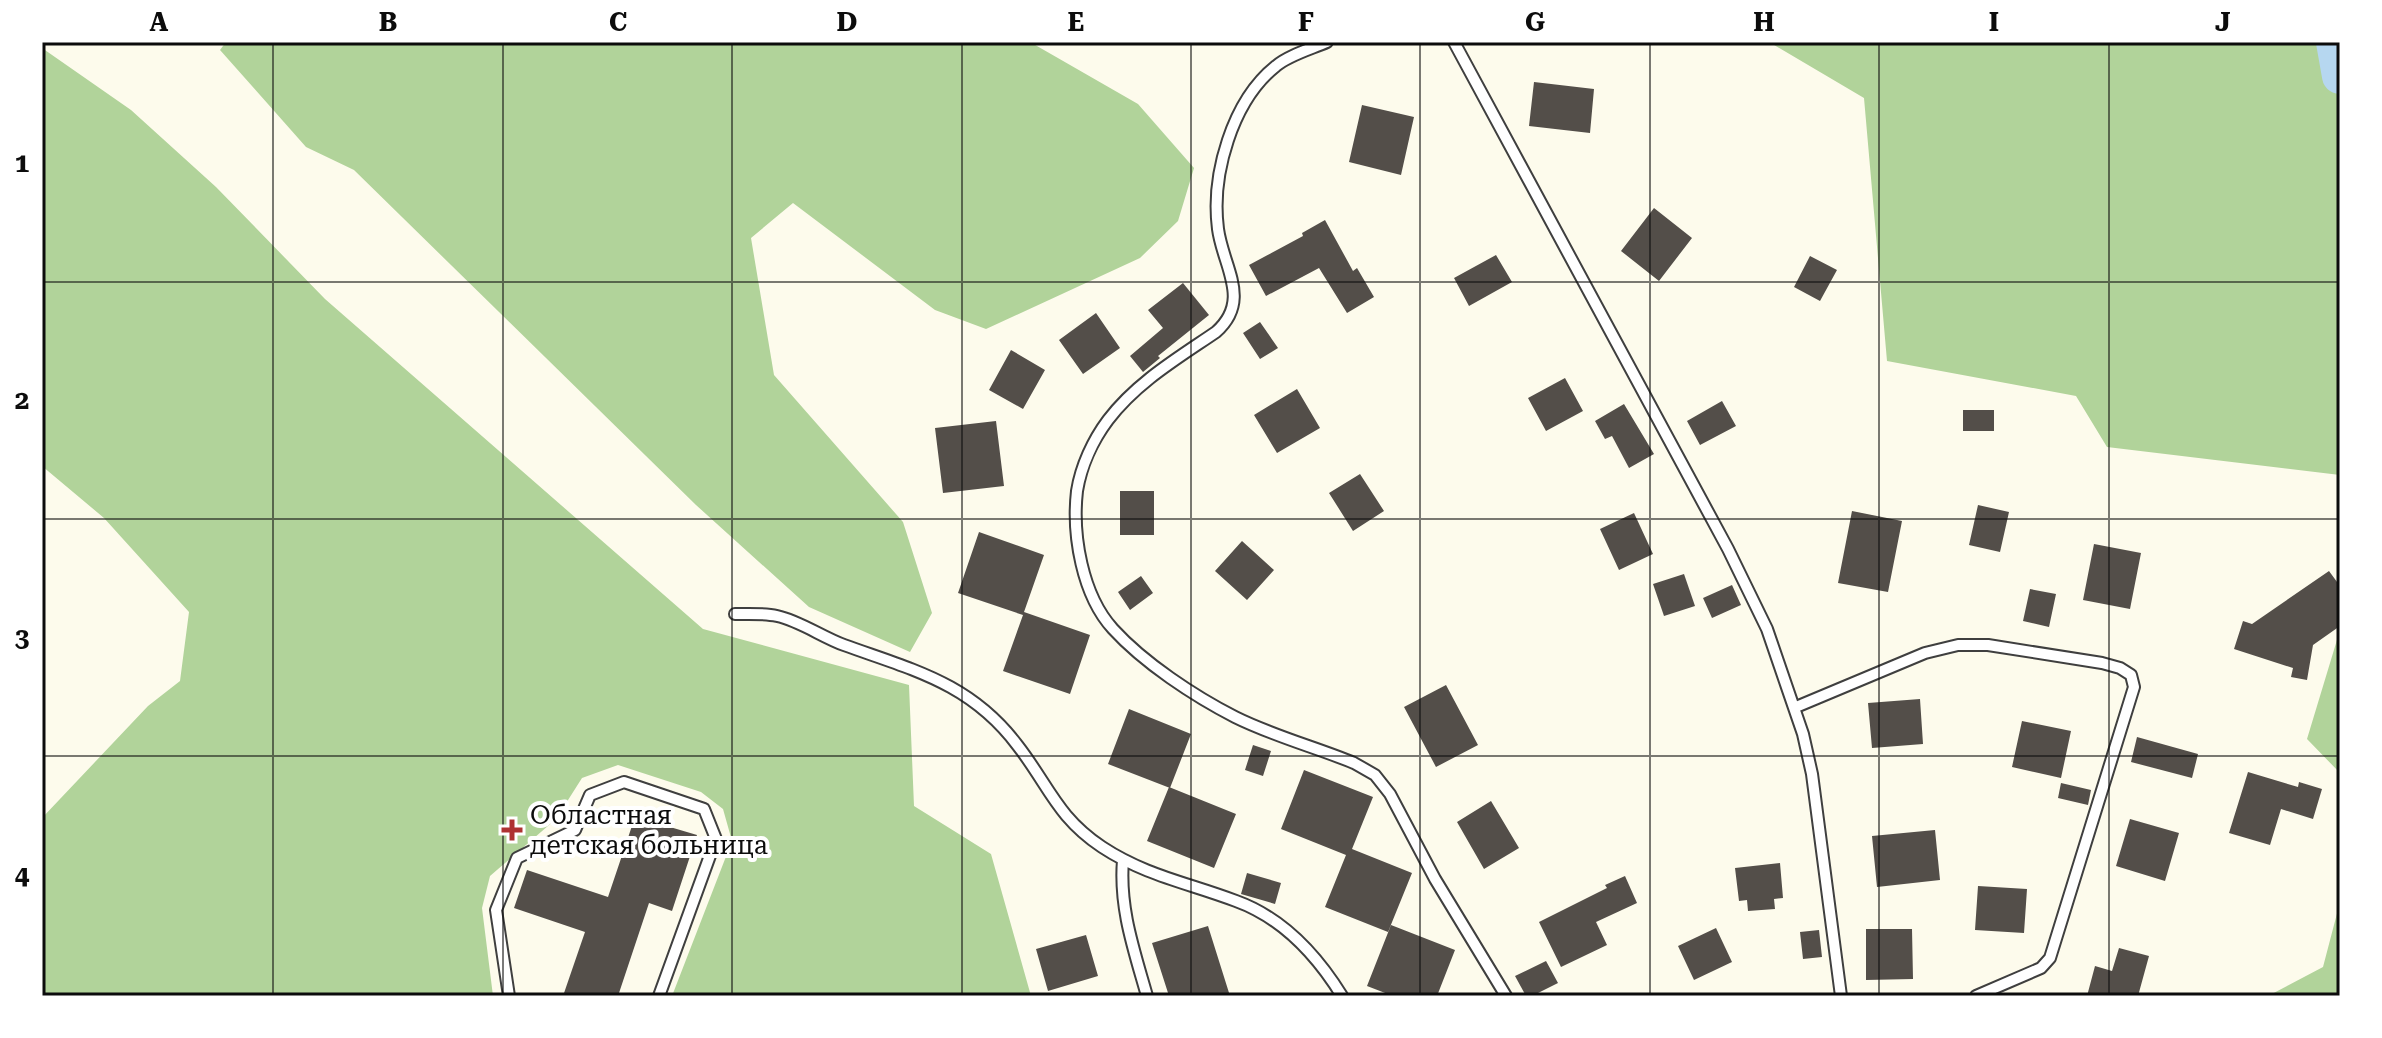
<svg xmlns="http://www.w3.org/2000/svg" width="2382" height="1038" viewBox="0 0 2382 1038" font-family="'Roboto Serif',serif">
	<rect width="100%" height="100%" fill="#fdfbec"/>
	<path fill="#b1d39a" d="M226 42H1030L1138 104 1194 168 1178 221 1140 258 986 329 935 310 793 203 751 238 774 375 903 522 932 613 910 652 809 607 696 505 354 170 306 147 220 50Z
		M1769 42H2340V475L2107 447 2076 396 1887 361 1864 98Z
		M42 48 131 110 216 187 325 299 703 629 909 685 914 806 991 854 1031 996H672L732 841 723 809 701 792 618 765 582 778 556 819 490 876 482 908 493 996H42V818L148 706 180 681 189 612 104 518 42 466Z
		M2340 630V773L2307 739Z
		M2340 902V996H2268L2323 967Z"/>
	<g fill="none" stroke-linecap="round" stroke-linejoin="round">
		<path stroke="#b6d7f0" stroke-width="36" d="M2334 42 2340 76"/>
	</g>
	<path fill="#534e49" d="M1534 82 1594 89 1590 133 1529 126Z
		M1362 105 1414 117 1401 175 1349 162Z
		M1654 208 1692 238 1659 281 1621 251Z
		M1325 220 1353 271 1357 268 1374 297 1347 313 1319 268 1266 296 1249 265 1303 236 1302 233Z
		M1496 255 1512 282 1469 306 1454 278Z
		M1810 256 1837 270 1820 301 1794 287Z
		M1183 283 1209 315 1158 356 1160 358 1143 372 1130 356 1163 328 1148 310Z
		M1096 313 1120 348 1083 374 1059 340Z
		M1260 322 1278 348 1260 359 1243 333Z
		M1011 350 1045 370 1023 409 989 390Z
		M1565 378 1583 411 1546 431 1528 398Z
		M1297 389 1320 428 1277 453 1254 415Z
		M1722 401 1736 426 1700 445 1687 421Z
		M1624 404 1654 454 1629 468 1612 436 1605 439 1595 421Z
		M1963 410H1994V431H1963Z
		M996 421 1004 486 943 493 935 428Z
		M1360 474 1384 511 1353 531 1329 493Z
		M1120 491H1154V535H1120Z
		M1978 505 2009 512 2000 552 1969 545Z
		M1852 511 1902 521 1888 592 1838 583Z
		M1634 513 1653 554 1619 570 1600 529Z
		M979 532 1044 555 1024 612 1090 635 1070 694 1003 671 1023 615 958 593Z
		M1242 541 1274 570 1247 600 1215 571Z
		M2094 544 2141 553 2130 609 2083 600Z
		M2329 571 2340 586V626L2313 645 2307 680 2291 677 2293 668 2234 649 2243 621 2252 624Z
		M1684 574 1695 606 1664 616 1653 584Z
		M1141 576 1153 593 1130 610 1118 592Z
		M1732 585 1741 605 1712 618 1703 598Z
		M2030 589 2056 594 2049 627 2023 621Z
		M1446 685 1478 745 1436 767 1404 707Z
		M1920 699 1923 744 1872 748 1868 703Z
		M1129 709 1191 734 1170 788 1108 764Z
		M2022 721 2071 731 2061 778 2012 767Z
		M2137 737 2198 754 2192 778 2131 762Z
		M1253 745 1271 751 1263 776 1245 770Z
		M1304 770 1373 797 1352 849 1412 873 1388 932 1325 907 1346 855 1281 829Z
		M2248 772 2298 787 2299 782 2322 789 2313 819 2281 809 2270 845 2229 833Z
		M2061 783 2091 790 2088 805 2058 798Z
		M1169 787 1236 814 1214 868 1147 841Z
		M1491 801 1519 848 1484 869 1457 822Z
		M637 811 672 823 670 827 697 835 672 911 649 903 618 996H563L585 932 514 908 527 870 608 897Z
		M2130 819 2179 833 2165 881 2116 866Z
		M1935 830 1940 880 1877 887 1872 836Z
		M1780 863 1783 898 1774 899 1775 909 1748 911 1747 900 1739 901 1735 868Z
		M1247 873 1281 883 1275 904 1241 894Z
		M1625 876 1637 903 1596 922 1607 945 1561 967 1539 922 1607 888 1605 885Z
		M1978 886 2027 889 2024 933 1975 930Z
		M1391 925 1455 950 1437 996H1393L1367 986Z
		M1208 926 1230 996H1169L1152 943Z
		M1716 928 1732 962 1694 980 1678 946Z
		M1866 929H1912L1913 979 1866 980Z
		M1819 930 1822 957 1803 959 1800 932Z
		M1086 935 1098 976 1048 991 1036 949Z
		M2119 948 2149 956 2138 996H2087L2095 966 2112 971Z
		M1546 961 1558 983 1532 996H1526L1515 976Z"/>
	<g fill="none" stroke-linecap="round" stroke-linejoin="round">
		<g stroke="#3f3f3f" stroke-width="14">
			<path id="service" d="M1327 42C1311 49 1289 55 1276 66 1232 101 1211 175 1218 229 1223 267 1252 300 1216 332 1178 358 1137 382 1108 420 1093 440 1081 466 1077 491 1072 535 1082 595 1113 629 1144 663 1194 696 1235 717 1273 736 1315 747 1354 763L1375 775 1390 794 1435 879 1506 996
				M1454 42 1728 549 1767 629 1803 734 1812 774 1841 996
				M735 614C748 614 764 613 777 616 800 621 822 637 844 645 913 670 971 683 1018 746 1049 786 1057 817 1102 847 1146 876 1189 883 1236 901 1283 918 1316 954 1342 996
				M1796 707 1925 653 1958 645H1988L2102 663 2120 668 2131 675 2134 687 2050 958 2041 968 1976 996
				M1123 860C1119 908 1134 950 1147 996
				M509 996 496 910 517 858 575 830 590 795 624 782 704 809 716 839 659 996"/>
		</g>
		<use href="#service" stroke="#fff" stroke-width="10"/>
	</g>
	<path fill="none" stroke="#0c0c0c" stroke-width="2" stroke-opacity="0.55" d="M273 42V996M503 42V996M732 42V996M962 42V996M1191 42V996M1420 42V996M1650 42V996M1879 42V996M2109 42V996M42 282H2340M42 519H2340M42 756H2340"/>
	<path fill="#ae3232" stroke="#fff" stroke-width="3" d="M508 818h8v8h8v8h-8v8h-8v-8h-8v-8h8z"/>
	<g text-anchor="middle" stroke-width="8" stroke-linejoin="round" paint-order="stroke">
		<g font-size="26" fill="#0c0c0c" stroke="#fff" text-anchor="start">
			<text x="530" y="824">Областная<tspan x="530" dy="30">детская больница</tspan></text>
		</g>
	</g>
	<rect width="2382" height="1038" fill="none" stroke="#ffffff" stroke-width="88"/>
	<rect x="44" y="44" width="2294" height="950" fill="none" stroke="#0c0c0c" stroke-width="3"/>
	<g font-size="26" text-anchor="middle" font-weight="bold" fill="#0c0c0c">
		<text x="159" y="31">A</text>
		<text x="388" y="31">B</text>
		<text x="618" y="31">C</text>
		<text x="847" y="31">D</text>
		<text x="1076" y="31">E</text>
		<text x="1306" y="31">F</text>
		<text x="1535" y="31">G</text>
		<text x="1764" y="31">H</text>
		<text x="1994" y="31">I</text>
		<text x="2223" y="31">J</text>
		<text x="22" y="172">1</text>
		<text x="22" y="409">2</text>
		<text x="22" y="647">3</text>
		<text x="22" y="884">4</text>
	</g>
</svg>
